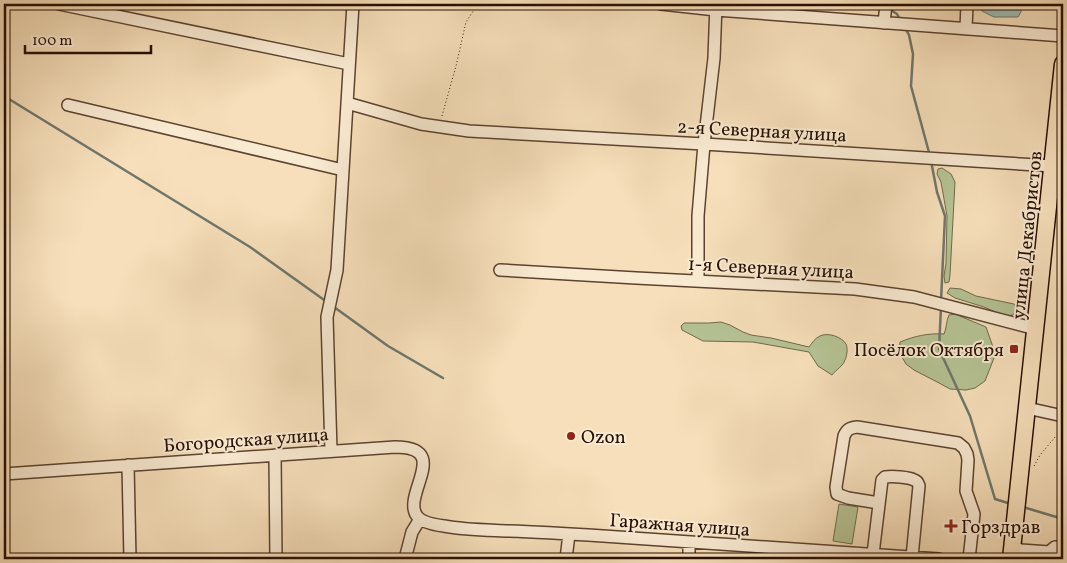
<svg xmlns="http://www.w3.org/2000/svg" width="1067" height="563" viewBox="0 0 1067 563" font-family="Vollkorn,serif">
	<rect width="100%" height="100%" fill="#f6dfba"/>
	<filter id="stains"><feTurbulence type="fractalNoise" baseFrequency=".004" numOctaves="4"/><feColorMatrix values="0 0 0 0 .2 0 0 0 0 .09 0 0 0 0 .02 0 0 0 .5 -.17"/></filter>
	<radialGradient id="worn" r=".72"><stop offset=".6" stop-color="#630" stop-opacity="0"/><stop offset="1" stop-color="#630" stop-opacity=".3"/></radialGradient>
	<path fill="#b6c395" stroke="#6f694c" d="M942 168 951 174 955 182 950 275 949 282 945 283 944 276 946 263 947 216 941 182 937 174 938 169Z
		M950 288 961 289 976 296 1014 304 1017 309 1013 315 1005 316 984 307 955 298 947 293Z
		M955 314 986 327 993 347 994 358 985 381 975 388 966 390 950 389 941 384 914 370 906 364 899 352 900 342C915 336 928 333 944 334 947 327 946 321 949 315Z
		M721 322 730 325 743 332 751 335 771 338 809 347C812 343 815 338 820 336 828 332 842 337 846 344 848 348 847 356 845 360 843 366 836 370 832 375L818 366 809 352 753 342 703 341 682 330 681 326 684 323H709Z
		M839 504 858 507 852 544 833 541Z"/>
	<path fill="#9dbcb2" stroke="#6e776c" d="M980 4H1021V12L1018 17H994L982 11Z"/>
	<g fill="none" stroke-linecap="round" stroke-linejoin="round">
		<path stroke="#6e776c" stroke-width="2.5" d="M889 9 897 14 901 21
			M905 28 909 35 913 54 911 86 930 156
			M4 96 250 247 327 302
			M931 161 937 192 945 216 941 301
			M334 307 388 346 443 378
			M941 307 939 349 970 416 995 499 1011 504
			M1023 507 1063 519"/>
		<g stroke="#5c4330" stroke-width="14">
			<path id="minor" d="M59 4 349 64
				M661 4 716 10 1063 36
				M884 23 886 4
				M966 29 967 4
				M347 103 421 124 469 131 704 144 1053 166
				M68 105 343 170
				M500 270 636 278 855 289 914 297 1036 329
				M698 281V216L704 144 714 58 716 4
				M1027 408 1063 416
				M331 451 327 317 337 270 353 4
				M275 455 276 559
				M128 465 130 559
				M4 474 395 447C453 447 401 495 417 516 422 523 436 525 444 526 465 530 487 530 509 531 540 532 572 534 603 536 715 543 827 551 939 559
				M879 503 848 498 837 494 836 487 844 436C847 429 850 428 857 427L958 443 964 448 967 454 968 460 966 491 974 514 969 559
				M689 542V559
				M1012 547 1021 550 1049 552 1055 547 1063 548
				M873 554 882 480 885 477C892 476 909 477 914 480 918 481 918 483 919 486L912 557
				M405 559 412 532 420 519
				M566 559 569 534"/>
		</g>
		<g stroke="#280f02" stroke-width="19">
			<path id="highway" d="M1011 559 1063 64"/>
		</g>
		<path stroke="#280f02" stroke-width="1" stroke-dasharray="1 2.5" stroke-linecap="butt" d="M442 116 456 66 466 22 478 4
			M1034 466 1040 455 1056 436 1063 434"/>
		<use href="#minor" stroke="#f9ead2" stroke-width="11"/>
		<use href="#highway" stroke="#f6dfba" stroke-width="16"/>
	</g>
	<g fill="#8f2418" stroke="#f9ead2" stroke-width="2">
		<rect x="1009" y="344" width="10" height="10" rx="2.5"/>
		<circle cx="571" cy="436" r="5"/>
		<path d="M948.5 518.5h5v5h5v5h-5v5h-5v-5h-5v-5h5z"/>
	</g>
	<g text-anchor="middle" stroke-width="4" stroke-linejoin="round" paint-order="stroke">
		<g font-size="19" fill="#280f02" stroke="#f9ead2">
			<text transform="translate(762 130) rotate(3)" y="7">2-я Северная улица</text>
			<text transform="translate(1026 235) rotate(-84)" y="7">улица Декабристов</text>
			<text transform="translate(771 267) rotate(3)" y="7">1-я Северная улица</text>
			<text transform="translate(246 439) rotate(-4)" y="7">Богородская улица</text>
			<text transform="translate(680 524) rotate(4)" y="7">Гаражная улица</text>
		</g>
		<g font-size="19" fill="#280f02" stroke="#f9ead2" text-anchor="start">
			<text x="1004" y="356" text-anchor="end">Посёлок Октября</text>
			<text x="581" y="443">Ozon</text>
			<text x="961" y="533">Горздрав</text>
		</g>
	</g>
	<rect width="1067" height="563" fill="none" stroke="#f6dfba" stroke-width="20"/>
	<rect x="5" y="5" width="1057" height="553" fill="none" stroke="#280f02" stroke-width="2.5"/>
	<rect x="10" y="10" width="1047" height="543" fill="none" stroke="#280f02"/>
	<path d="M25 45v8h126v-8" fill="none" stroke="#280f02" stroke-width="2.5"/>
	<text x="32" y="45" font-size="15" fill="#280f02" stroke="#f9ead2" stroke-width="4" paint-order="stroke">100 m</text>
	<rect width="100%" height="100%" filter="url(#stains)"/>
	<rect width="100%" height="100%" fill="url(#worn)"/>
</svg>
